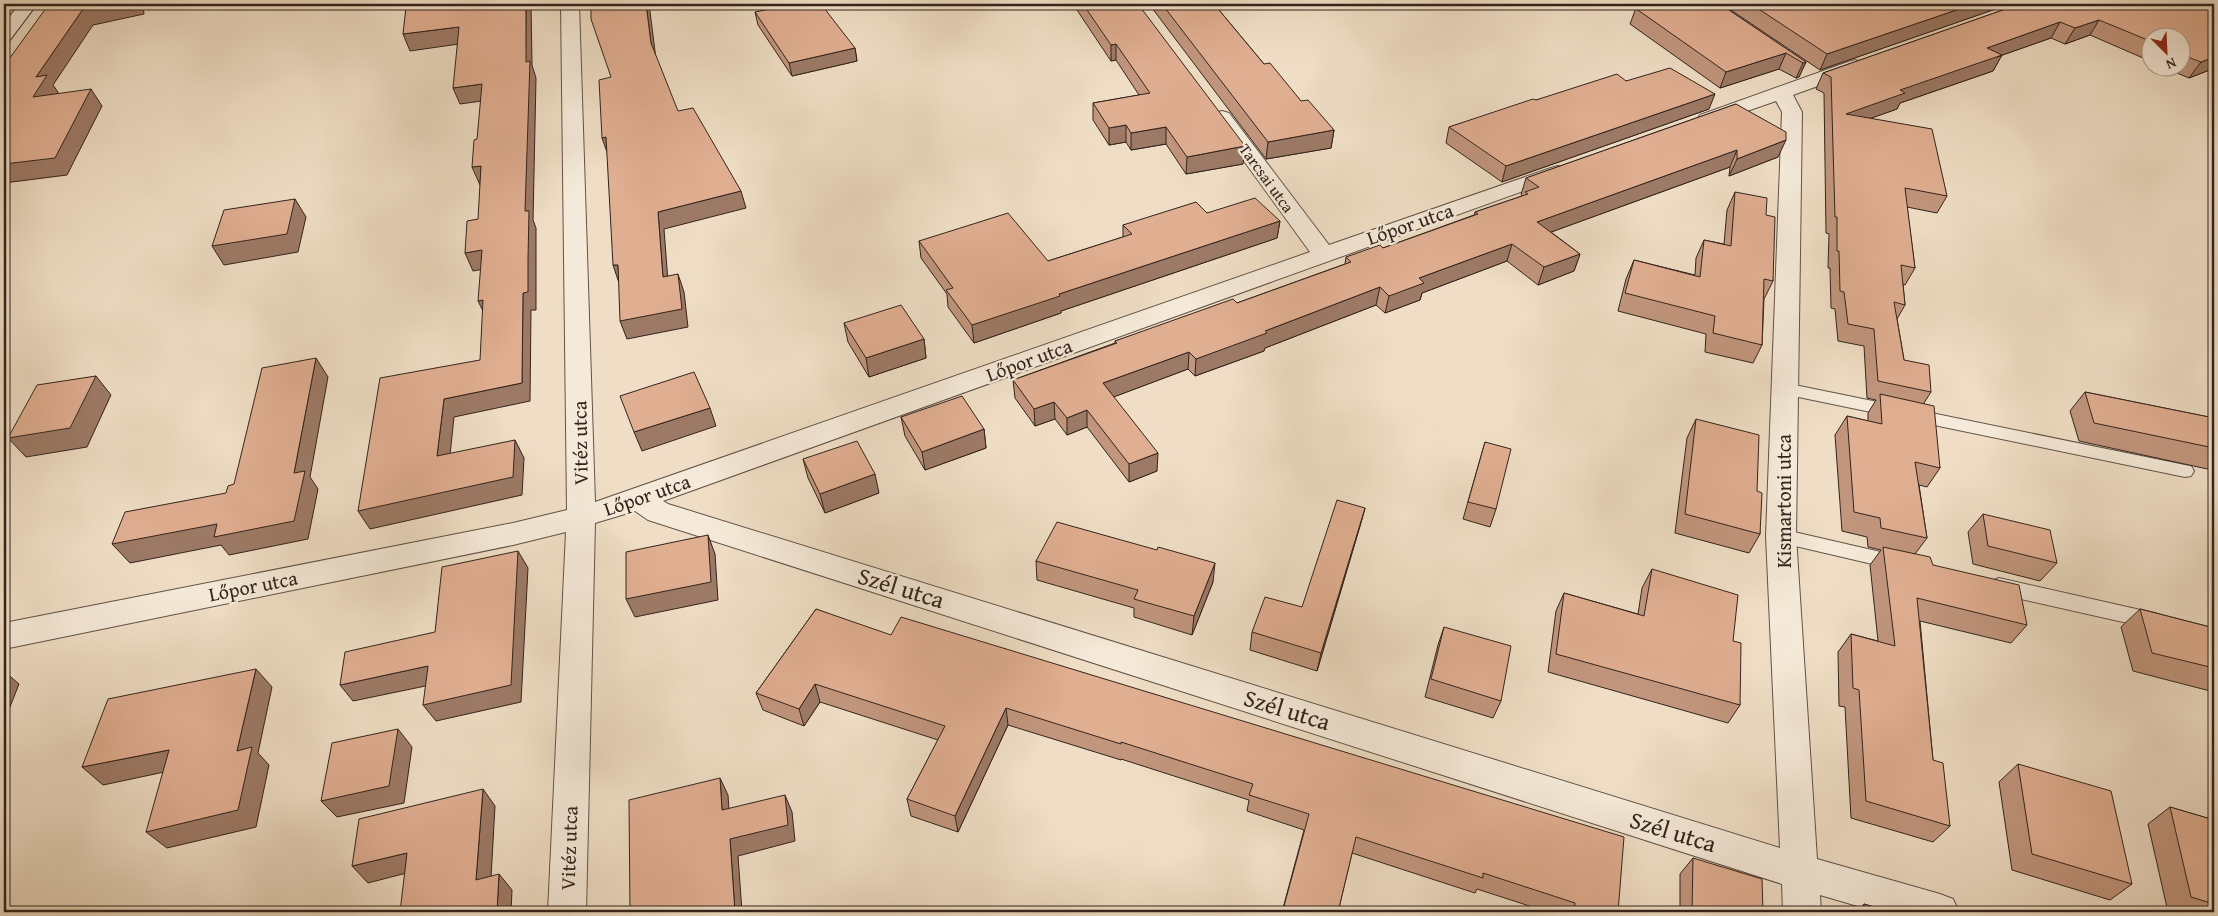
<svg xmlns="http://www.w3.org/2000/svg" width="2218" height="916" viewBox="0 0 2218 916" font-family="'Gentium Book Plus',serif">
	<rect width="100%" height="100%" fill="#efdec5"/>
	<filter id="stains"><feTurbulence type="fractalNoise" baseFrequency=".004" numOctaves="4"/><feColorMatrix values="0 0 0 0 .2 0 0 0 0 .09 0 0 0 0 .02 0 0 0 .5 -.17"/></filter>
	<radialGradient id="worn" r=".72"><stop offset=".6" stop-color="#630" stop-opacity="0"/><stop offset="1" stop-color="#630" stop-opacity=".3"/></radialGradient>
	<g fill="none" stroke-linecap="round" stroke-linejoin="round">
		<g stroke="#625247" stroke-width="2">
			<path id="lane" d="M1785 383 2185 465 2191 466 2194 471 2191 476 2185 477 1779 393 1777 389 1779 385Z
				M1781 529 1898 556 1905 558 1907 563 1905 568 1898 570 1774 541 1772 536 1774 531Z
				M1999 578 2154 613 2161 615 2164 621 2161 627 2154 629 1999 594 1992 591 1989 586 1992 581Z"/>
		</g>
		<g stroke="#625247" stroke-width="2">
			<path id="street" d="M561 4H579L595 502 1310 252 1212 117 1215 113 1222 111 1229 113 1329 245 1551 168 1558 166 1565 168 1569 172 1565 176 663 501 668 504 1780 848 1766 536 1782 112 1776 101 1707 125 1700 123 1697 119 1700 115 1848 62 1855 60 1862 62 1864 66 1862 70 1793 95 1802 112 1796 536 1817 859 1940 894 1953 899 1959 912H1878L1820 895 1821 912H1783L1782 884 648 520 635 511 595 523 586 912H548L566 532 513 545 4 649V623L513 523 567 510Z"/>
		</g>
		<g stroke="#33231d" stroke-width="2">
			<path id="secondary" d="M19 4H37L10 40 4 41V24Z"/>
		</g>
		<use href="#lane" fill="#f5ead9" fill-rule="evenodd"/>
		<use href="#street" fill="#f5ead9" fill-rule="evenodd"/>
		<use href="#secondary" fill="#f5ead9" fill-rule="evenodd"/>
	</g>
	<path fill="#c1967d" stroke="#33231d" d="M1073 4H1138L1243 164 1186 174 1166 144 1131 150 1126 142 1109 145 1093 120V103L1139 95 1116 60 1111 61Z
		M1149 4H1214L1264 64 1301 101 1334 130 1331 148 1266 159Z
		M1630 4H1720L1806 62 1799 77 1796 78 1779 69 1720 88 1630 24 1636 8Z
		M1722 4H2010L1820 70Z
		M2020 4H2214V74L2207 71 2189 78 2165 68H2180V38H2150V61L2090 35 2065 44 2051 38 2002 55 1993 71 1900 103 1897 109 1871 118 1947 196 1937 213 1907 207 1915 268 1905 285 1903 284 1905 305 1897 319 1904 360 1931 392 1924 403 1940 468 1927 487 1919 485 1927 538 1915 554 2027 625 2011 643 1920 621 1933 760 1950 826 1933 842 1851 818 1845 707 1839 706 1838 652 1851 634 1878 641 1870 565 1881 550 1868 547 1867 537 1842 531 1835 435 1847 416 1868 421V413L1876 400 1867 398 1864 346 1838 341 1835 309 1831 308 1830 268H1828L1829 234 1826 233 1824 93 1816 89 1823 73Z
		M755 12 855 48 857 61 792 76 758 25Z
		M1626 81 1709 109 1502 182 1446 143 1449 127 1536 100Z
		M1736 104 1778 157 1729 176 1730 167 1551 232 1580 254 1574 271 1538 285 1507 261 1422 293 1420 300 1385 313 1376 305 1265 348 1264 351 1195 376 1188 369 1113 397 1157 471 1129 482 1087 427 1067 435 1055 419 1035 426 1015 398 1013 380 1115 343V341L1237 303 1345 264 1346 257 1383 248 1474 215 1475 212 1522 196 1521 195 1526 178Z
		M2214 125V142L2210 132Z
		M1735 192 1766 215 1773 281 1764 299 1762 345 1753 363 1705 352 1706 334 1618 311 1626 279 1634 260 1695 275 1696 258 1704 240 1724 244 1727 210Z
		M1207 213 1280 221 1277 238 1061 311V313L974 343 948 307 947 294 921 258 919 241 1048 261 1123 237V225Z
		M844 323 924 339 926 358 869 377 848 342Z
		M2085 392 2214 418V468L2212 470 2079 441 2070 411Z
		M901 417 984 429 986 448 925 470 905 436Z
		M1696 419 1757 491 1760 534 1749 553 1675 533 1687 438Z
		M1485 442 1496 509 1490 527 1463 519Z
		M803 459 879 493 825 513 808 478Z
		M1365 508 1360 526 1317 671 1250 650 1252 632 1302 607Z
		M1983 514 2057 563 2040 581 1973 564 1968 532Z
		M1036 561 1213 582 1192 635 1134 617V608L1037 580Z
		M1652 569 1733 641 1740 705 1728 723 1548 672 1556 611 1564 593 1638 614 1642 588Z
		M816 609 1618 912H1548L1477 889 1475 893 1352 853 1338 912H1282L1304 830 1247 811 1249 800 1121 759V760L1008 725 958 832 911 816 907 799 938 740 820 702 804 726 763 710 756 693Z
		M2140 609 2214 628V692L2133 671 2121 627Z
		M1444 627 1501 701 1493 718 1425 697 1438 645Z
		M2018 764 2132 884 2110 900 2012 870 1999 782Z
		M2170 807 2214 820V912H2168L2148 824Z
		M1693 858 1763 912H1680V874Z
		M1864 904 1891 912H1856Z"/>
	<path fill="#9d7a66" stroke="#33231d" d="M108 4H143L144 14 93 25 53 85 58 92 44 114 33 97 36 77 83 9Z
		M526 4H531L532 65 536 78 533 220 536 228V310H531L530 401 454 417 448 474 437 456 444 399 522 383Z
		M646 4H649L656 59 651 43Z
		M1974 4H2010L1820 70 1827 54Z
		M2099 20 2090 35 2065 44 2075 28Z
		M2060 22 2051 38 1997 57 2002 55 1993 71 1900 103 1897 109 1838 130 1846 114 1987 48Z
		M459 27 466 43 410 51 403 34Z
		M1116 44V60L1111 61V45Z
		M855 48 857 61 792 76 789 63Z
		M1786 53 1779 69 1720 88 1726 72Z
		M2214 57V61L2207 71 2189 78 2201 62Z
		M1806 62 1799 77 1796 78 1803 63Z
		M482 84 489 100 460 104 453 88Z
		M91 89 102 106 67 175 4 183V164Z
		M1715 94 1709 109 1502 182 1506 166Z
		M1126 125V142L1109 145V128Z
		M1166 127V144L1131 150V133Z
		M1334 130 1331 148 1266 159 1268 142Z
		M606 137 608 155 602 138Z
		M1786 140 1778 157 1729 176 1737 159Z
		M1245 146 1243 164 1186 174 1187 157Z
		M1737 150 1730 167 1532 239 1537 222Z
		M481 166 480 185 472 167Z
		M741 191 746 208 664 229 669 295 663 277 658 212Z
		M295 199 306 217 298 252 224 265 212 246Z
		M1280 221 1277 238 1061 311V313L974 343 972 325 1059 294Z
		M1512 244 1507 261 1422 293 1420 300 1385 313 1389 296 1419 278Z
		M482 250 490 268 473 271 465 253Z
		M1580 254 1574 271 1538 285 1544 267Z
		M613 265H618L619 283Z
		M678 274 684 292 688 327 627 339 620 321Z
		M1380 287 1376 305 1265 348 1264 351 1195 376 1196 359 1265 331Z
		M483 300 487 319 478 301Z
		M924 339 926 358 869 377 866 358Z
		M1189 352 1188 369 1103 401V383Z
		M316 358 328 377 310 477 318 489 308 539 229 555 221 545 130 563 112 544 294 473Z
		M96 376 111 395 87 447 26 457 8 438Z
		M1054 402 1055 419 1035 426 1034 409Z
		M710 408 716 426 642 451 634 432Z
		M1087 410V427L1067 435V418Z
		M984 429 986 448 925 470 922 452Z
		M515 440 524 458 522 495 370 529 358 511Z
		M1158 453 1157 471 1129 482V464Z
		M875 474 879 493 825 513 820 494Z
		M1365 508 1360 526 1317 671 1321 653Z
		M708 535 715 554 718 600 635 617 626 599Z
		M518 551 528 568 521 702 436 721 423 705Z
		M1215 563 1213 582 1192 635 1194 616Z
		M428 666 440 683 353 701 340 685Z
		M256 669 272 687 258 753 269 765 256 827 167 848 146 832 237 751Z
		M4 671 19 684 4 722Z
		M815 684 820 702 804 726 799 709Z
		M1006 708 1008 725 958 832 955 816Z
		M398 729 412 747 404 803 337 817 321 801Z
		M169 750 188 767 103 785 82 767Z
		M720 778 728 795 730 827 722 810Z
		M483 789 495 806 490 896 476 880Z
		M785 795 792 812 795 841 738 856 742 912H735L730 839Z
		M407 853 422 869 368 883 352 866Z
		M499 874 512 890 511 912H497Z"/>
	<path fill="#e0ae91" stroke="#33231d" d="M49 4H108L83 9 36 77 47 75 33 97 91 89 55 158 4 164V66Z
		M430 4H526V62L530 61 525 211H529L528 259V292L523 293 522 383 444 399 437 456 515 440 513 477 358 511 380 378 480 360 483 300 478 301 482 250 465 253 467 221 478 219 481 166 472 167 474 140 477 139 482 84 453 88 459 27 403 34 406 7Z
		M591 4H646L651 43 678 111 693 108 741 191 658 212 663 277 678 274 682 309 620 321 618 265H613L606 137 602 138 599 80 611 77 591 19Z
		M795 4H821L855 48 789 63 755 12Z
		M1083 4H1138L1245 146 1187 157 1166 127 1131 133 1126 125 1109 128 1093 103 1150 93 1116 44 1111 45Z
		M1162 4H1214L1264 64 1270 63 1301 101 1308 100 1334 130 1268 142Z
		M1656 4H1720L1806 62 1803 63 1786 53 1726 72 1635 8 1657 5Z
		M1751 4H1974L1827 54Z
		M2020 4H2214V57L2201 62 2180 54V38H2150V41L2099 20 2075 28 2060 22 1987 48 2002 55 1900 90 1905 93 1846 114 1932 129 1947 196 1905 188 1915 268 1901 265 1905 305 1894 302 1904 360 1929 365 1931 392 1878 381 1874 329 1848 324 1844 292 1840 291 1839 251H1837V217H1835L1831 77 1823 73Z
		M1670 68 1715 94 1506 166 1449 127 1533 99 1536 100 1617 74 1626 81Z
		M1736 104 1786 132V140L1737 159V150L1537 222 1580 254 1544 267 1512 244 1419 278 1424 283 1389 296 1380 287 1265 331 1267 333 1196 359 1189 352 1103 383 1158 453 1129 464 1087 410 1067 418 1054 402 1034 409 1013 380 1117 343 1115 341 1233 299 1237 303 1351 262 1346 257 1380 245 1383 248 1478 214 1475 212 1528 194 1525 192 1539 187 1526 178Z
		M1735 192 1767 198 1766 215 1775 217 1773 281 1764 279 1762 345 1713 333 1715 316 1625 293 1634 260 1700 277 1704 240 1731 246Z
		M1255 198 1280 221 1059 294 1060 296 972 325 946 290 953 288 919 241 1008 213 1048 261 1132 234 1123 225 1196 202 1207 213Z
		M295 199 287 234 212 246 224 210Z
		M901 305 924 339 866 358 844 323Z
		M316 358 294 473 305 471 294 521 214 537 217 524 112 544 125 512 226 493 228 486 234 484 262 368Z
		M694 372 710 408 634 432 620 396Z
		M96 376 70 428 8 438 37 385Z
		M2085 392 2214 418V448L2094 423Z
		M1880 394 1934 406 1940 468 1915 462 1927 538 1881 528 1880 518 1854 512 1847 416 1882 424Z
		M962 396 984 429 922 452 901 417Z
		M1696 419 1759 435 1757 491 1762 493 1760 534 1685 514Z
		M857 441 875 474 820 494 803 459Z
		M1485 442 1511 449 1496 509 1468 502Z
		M1337 500 1365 508 1321 653 1252 632 1265 597 1302 607Z
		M1983 514 2050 530 2057 563 1988 546Z
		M1057 522 1157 550 1158 547 1215 563 1194 616 1134 599 1138 590 1036 561Z
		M708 535 711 582 626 599V552Z
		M1883 547 1930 557 1933 565 2019 585 2027 625 1917 598 1933 760 1943 763 1950 826 1866 801 1859 690 1853 688 1851 634 1895 646Z
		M518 551 511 685 423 705 428 666 340 685 345 652 435 632 442 567Z
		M1652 569 1738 595 1733 641 1741 643 1740 705 1556 654 1564 593 1644 616Z
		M816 609 891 635 901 617 1624 837 1618 912H1574L1575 903 1483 873V878L1356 837 1338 912H1304L1284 906 1309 814 1249 795 1253 784 1121 742V744L1006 708 955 816 907 799 945 726 815 684 799 709 756 693Z
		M2140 609 2214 628V668L2152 653Z
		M1444 627 1511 646 1501 701 1431 679Z
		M256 669 237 751 252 747 238 810 146 832 169 750 82 767 108 699Z
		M398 729 389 786 321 801 332 743Z
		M2018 764 2111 791 2132 884 2032 854Z
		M720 778 722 810 785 795 788 825 730 839 735 912H630L629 800Z
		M483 789 476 880 499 874 497 912H400L407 853 352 866 359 819Z
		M2170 807 2214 820V904L2191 897Z
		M1693 858 1762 879 1763 912H1692Z
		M1864 904 1891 912H1865Z
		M1024 909 1032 912H1023Z"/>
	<g text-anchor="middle" stroke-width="4.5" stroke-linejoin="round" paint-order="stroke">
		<g font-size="16" fill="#33231d" stroke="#f5ead9">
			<text transform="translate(1267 178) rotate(54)" y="6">Tarcsai utca</text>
		</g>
		<g font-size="20" fill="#33231d" stroke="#f5ead9">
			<text transform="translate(1410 224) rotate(-19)" y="7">Lőpor utca</text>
			<text transform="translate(1029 360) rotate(-20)" y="7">Lőpor utca</text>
			<text transform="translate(580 443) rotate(-91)" y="7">Vitéz utca</text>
			<text transform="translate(647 495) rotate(-19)" y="7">Lőpor utca</text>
			<text transform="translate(1784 501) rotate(-90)" y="7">Kismartoni utca</text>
			<text transform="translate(253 586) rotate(-11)" y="7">Lőpor utca</text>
			<text transform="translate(569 848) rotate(-88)" y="7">Vitéz utca</text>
		</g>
		<g font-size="24" fill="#33231d" stroke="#f5ead9">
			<text transform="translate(901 588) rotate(17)" y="8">Szél utca</text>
			<text transform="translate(1287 710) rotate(17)" y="8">Szél utca</text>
			<text transform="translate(1673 832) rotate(17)" y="8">Szél utca</text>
		</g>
	</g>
	<rect width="2218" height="916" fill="none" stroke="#efdec5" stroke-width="20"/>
	<rect x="5" y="5" width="2208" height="906" fill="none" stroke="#33231d" stroke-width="2.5"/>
	<rect x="10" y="10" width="2198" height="896" fill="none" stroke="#33231d"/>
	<g transform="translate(2166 52) rotate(156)"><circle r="24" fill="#f5ead9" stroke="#a79a8e"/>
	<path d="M0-4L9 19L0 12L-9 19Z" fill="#8f2418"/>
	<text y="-8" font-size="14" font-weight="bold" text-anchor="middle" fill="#33231d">N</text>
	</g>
	<rect width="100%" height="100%" filter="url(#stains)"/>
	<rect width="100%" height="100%" fill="url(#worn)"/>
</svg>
